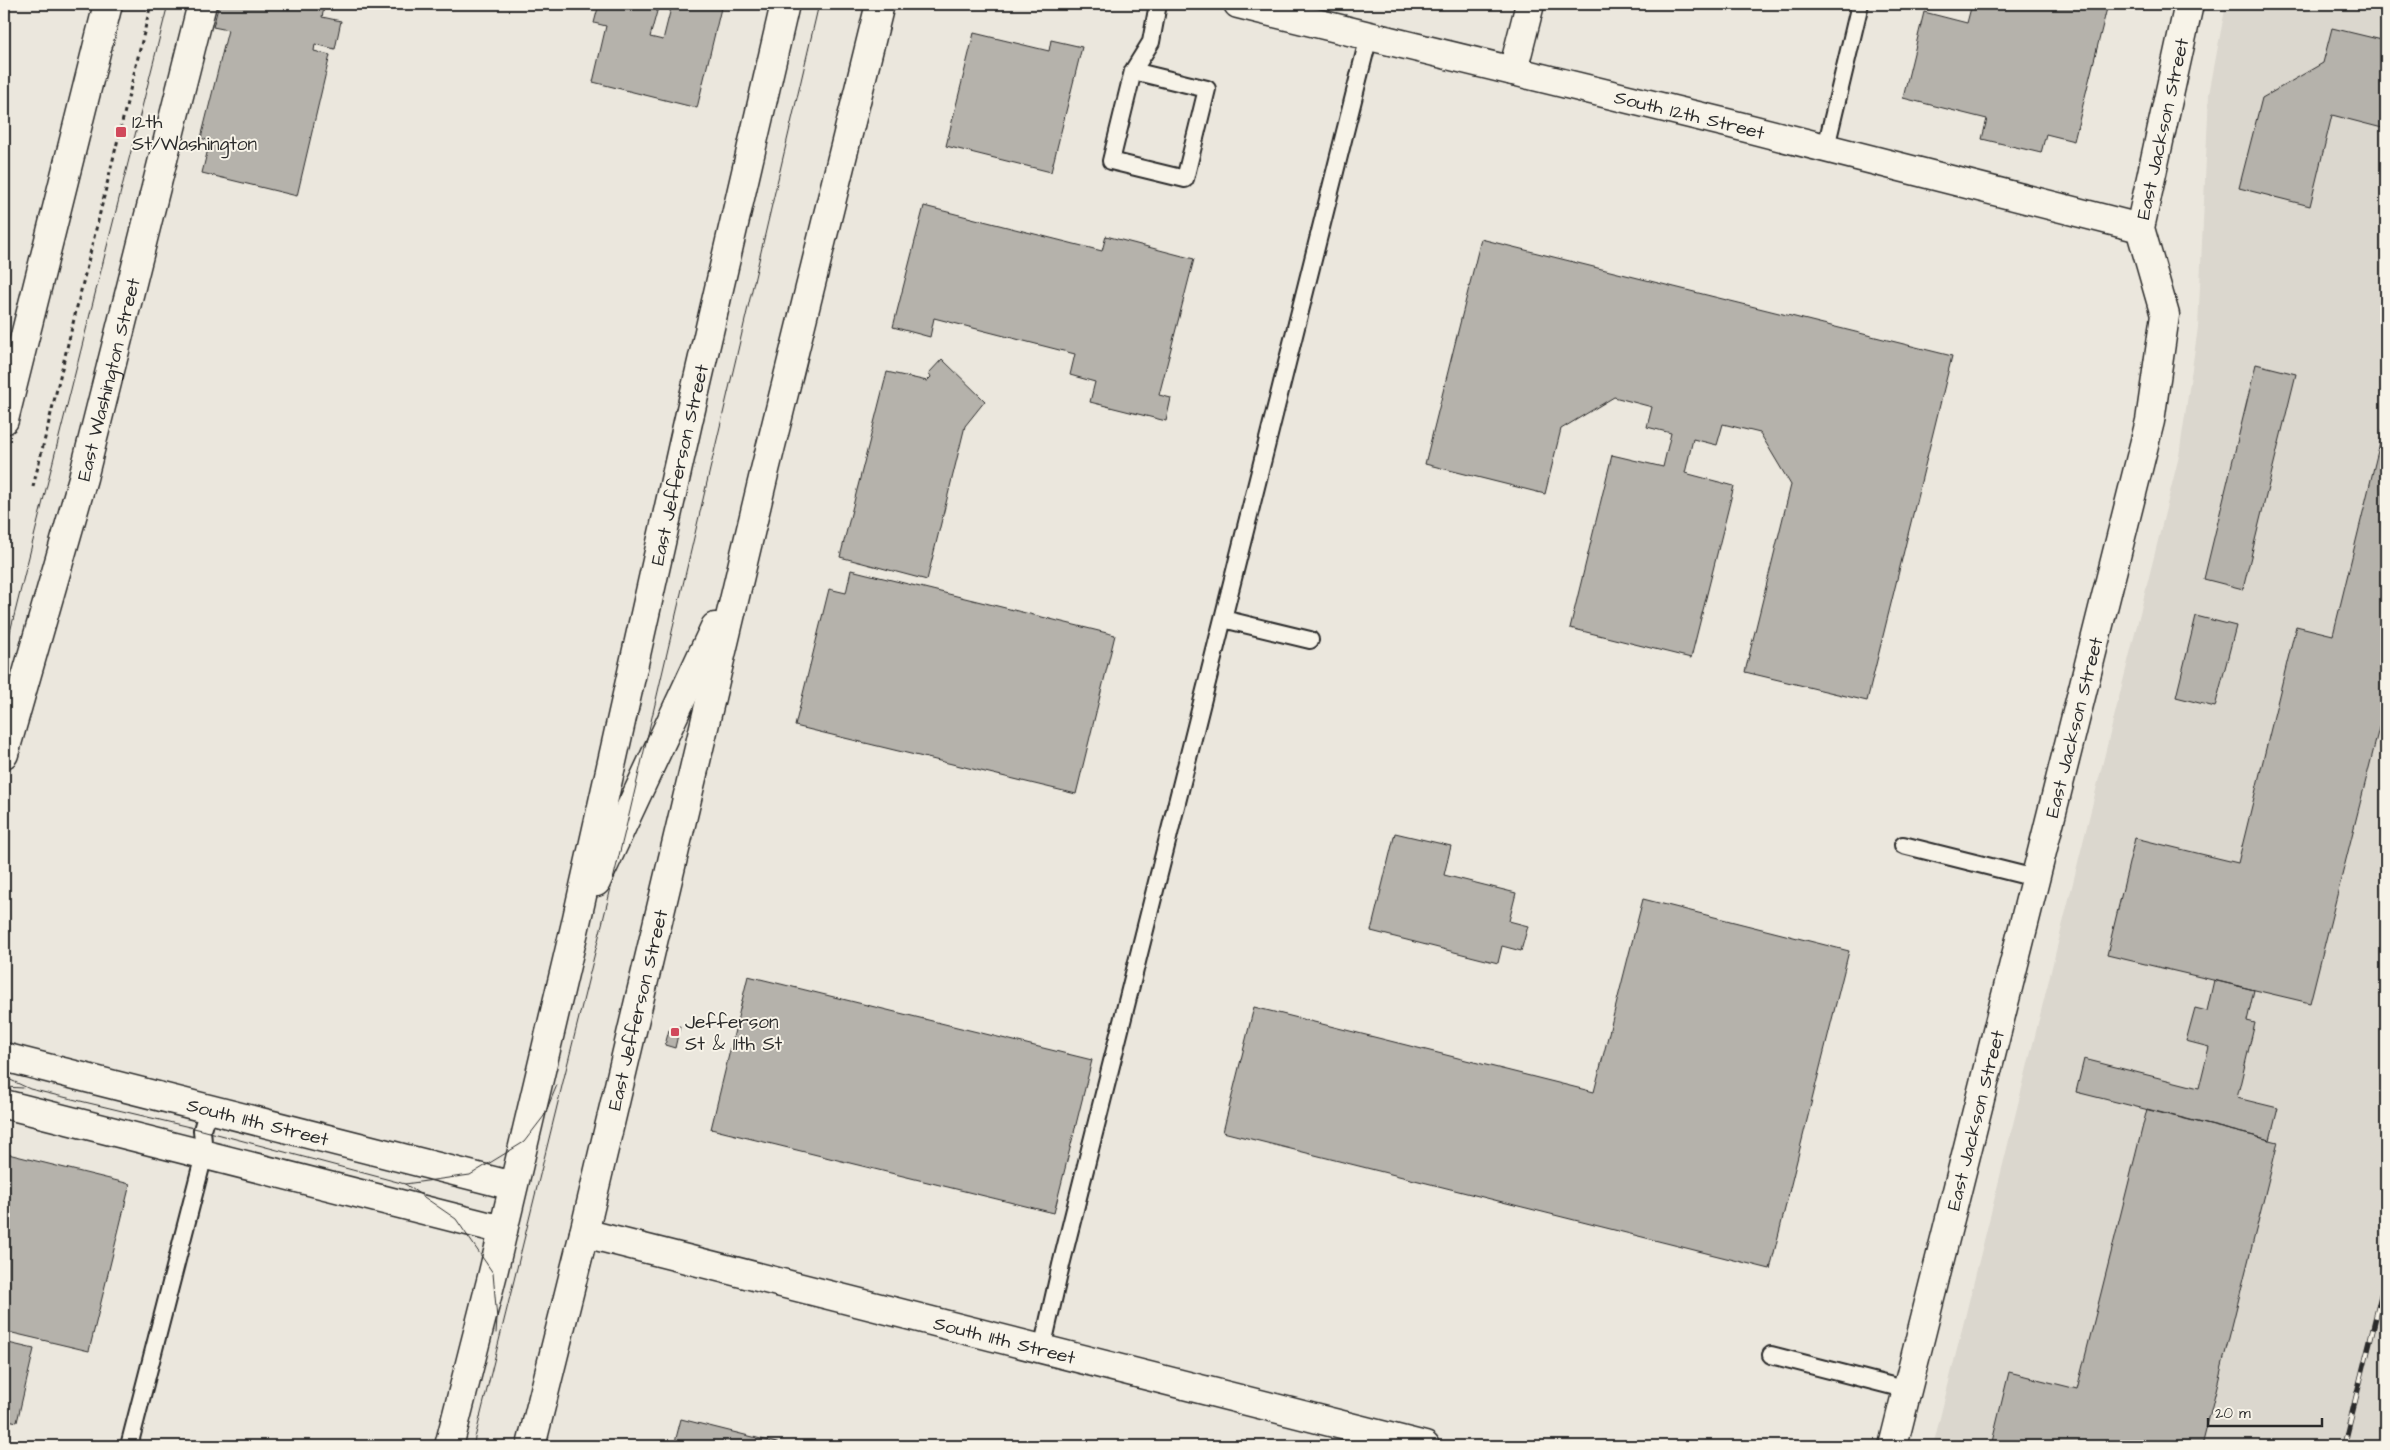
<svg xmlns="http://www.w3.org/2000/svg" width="2390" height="1450" viewBox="0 0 2390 1450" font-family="'Architects Daughter',sans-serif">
	<rect width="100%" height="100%" fill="#ebe7dd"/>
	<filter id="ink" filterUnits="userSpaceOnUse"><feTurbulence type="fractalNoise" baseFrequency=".02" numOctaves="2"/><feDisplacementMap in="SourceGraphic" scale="10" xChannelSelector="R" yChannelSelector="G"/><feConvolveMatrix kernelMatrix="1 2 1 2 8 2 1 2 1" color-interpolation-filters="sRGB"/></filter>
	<g filter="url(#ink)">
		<path fill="#dbd7ce" d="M2226 4H2386V1446H1933L2179 456 2198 328 2209 94Z"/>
		<path fill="#b5b2ab" stroke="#2b2b2b" d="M219 4H325L322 17 341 21 335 49 315 44 314 51 330 55 297 196 202 173 210 141 201 138 228 30 213 27Z
			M599 4H659L650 37 663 40 672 4H722L697 108 593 82 606 26 594 23Z
			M1972 4H2108L2074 141 2046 134 2041 153 1982 139 1987 119 1903 98 1924 12 1967 23Z
			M2332 28 2386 41V129L2332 115 2310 206 2239 188 2262 98 2323 63Z
			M974 33 1049 51 1051 40 1082 47 1051 172 946 146Z
			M924 206 1102 251 1106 236 1194 259 1159 395 1171 398 1166 421 1090 402 1095 382 1070 375 1075 354 934 318 930 337 893 327Z
			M1481 239 1952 356 1867 701 1745 672 1791 485 1760 433 1723 424 1717 445 1693 439 1685 473 1734 486 1691 658 1570 628 1612 455 1663 467 1671 433 1647 427 1652 407 1614 397 1561 429 1545 494 1425 464Z
			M942 359 985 401 965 426 927 580 840 557 887 372 927 381 931 377 929 373Z
			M2256 364 2296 374 2243 589 2204 579Z
			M2386 418V700L2310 1003 2107 955 2135 838 2238 863 2296 626 2333 635Z
			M851 570 1115 635 1076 794 795 726 829 589 846 593Z
			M2196 616 2236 626 2215 707 2176 697Z
			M1395 833 1451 846 1444 875 1516 893 1509 921 1528 926 1521 951 1502 946 1498 963 1371 931Z
			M1643 899 1849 951 1770 1269 1223 1132 1254 1007 1594 1092Z
			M748 976 1092 1060 1054 1213 711 1129Z
			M2214 980 2254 990 2247 1021 2255 1023 2237 1098 2278 1108 2270 1140 2076 1092 2084 1059 2199 1088 2209 1047 2186 1041 2195 1008 2207 1011Z
			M680 1026 675 1048 665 1045 669 1030Z
			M2147 1109 2278 1142 2202 1446H1991L2009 1372 2077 1389Z
			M4 1153 130 1184 89 1351 4 1331Z
			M4 1342 34 1349 17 1422 4 1419Z
			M681 1419 789 1446H674Z"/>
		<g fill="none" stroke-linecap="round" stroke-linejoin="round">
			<g stroke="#2b2b2b" stroke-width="20">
				<path id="lane" d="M1133 71 1207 89 1185 179 1111 161 1133 71 1151 42 1158 4
					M1826 147 1860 4
					M1223 619 1310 640
					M1903 845 2035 878
					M1042 1349 1061 1265 1369 36
					M1771 1355 1908 1390
					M129 1446 204 1155 202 1130 208 1109"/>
			</g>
			<g stroke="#2b2b2b" stroke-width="31">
				<g id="street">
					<path id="s1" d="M1238 4 1731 124 2140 228"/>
					<path d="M1513 71 1530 4"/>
					<path id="s2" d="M4 1057 513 1186"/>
					<path d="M4 1104 503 1230"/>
					<path id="s3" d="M584 1233 1425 1446"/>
					<path id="s4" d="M1893 1446 2150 421 2165 315 2140 228 2189 4"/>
				</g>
			</g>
			<g stroke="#2b2b2b" stroke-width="31">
				<g id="primary">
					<path d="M4 420 108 4"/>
					<path id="s5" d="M4 754 83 478 202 4"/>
					<path d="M596 882 715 627"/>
					<path id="s6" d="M449 1446 493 1273 575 927 688 422 785 4"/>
					<path id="s7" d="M531 1446 584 1233 764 474 880 4"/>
				</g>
			</g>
			<path stroke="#2b2b2b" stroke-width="3" stroke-dasharray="4 4" stroke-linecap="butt" d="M33 487 151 4"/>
			<use href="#lane" stroke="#f7f3e8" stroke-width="16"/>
			<use href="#street" stroke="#f7f3e8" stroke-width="28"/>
			<use href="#primary" stroke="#f7f3e8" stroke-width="28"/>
			<path stroke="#2b2b2b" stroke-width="1" d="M4 656 168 4
				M4 1077 30 1089 202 1130 405 1184 456 1219 493 1273 497 1319 496 1333
				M4 1087 23 1088
				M405 1184 470 1175 524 1142 544 1116 557 1085
				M473 1446 630 811 819 4"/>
			<g stroke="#2b2b2b" stroke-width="5.5">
				<path id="rail" d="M2344 1446 2386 1276"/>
			</g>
			<use href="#rail" stroke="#f7f3e8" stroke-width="4" stroke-dasharray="11" stroke-linecap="butt"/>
		</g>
	</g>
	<g fill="#d1495b" stroke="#f7f3e8" stroke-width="2">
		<rect x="115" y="126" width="12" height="12" rx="2.5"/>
		<rect x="670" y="1027" width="10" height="10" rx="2.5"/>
	</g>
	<g text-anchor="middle" stroke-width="4" stroke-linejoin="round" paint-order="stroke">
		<g font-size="19" fill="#2b2b2b" stroke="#f7f3e8">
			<text dy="7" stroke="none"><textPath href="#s1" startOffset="465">South 12th Street</textPath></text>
			<text dy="7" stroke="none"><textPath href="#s4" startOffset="1356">East Jackson Street</textPath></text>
			<text dy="7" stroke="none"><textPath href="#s5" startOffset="389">East Washington Street</textPath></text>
			<text dy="7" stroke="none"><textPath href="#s6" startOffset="1008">East Jefferson Street</textPath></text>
			<text dy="7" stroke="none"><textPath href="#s4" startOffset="741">East Jackson Street</textPath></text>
			<text dy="7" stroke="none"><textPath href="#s7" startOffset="449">East Jefferson Street</textPath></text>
			<text dy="7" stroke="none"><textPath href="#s4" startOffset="336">East Jackson Street</textPath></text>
			<text dy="7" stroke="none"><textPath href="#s2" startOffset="262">South 11th Street</textPath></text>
			<text dy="7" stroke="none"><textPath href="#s3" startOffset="434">South 11th Street</textPath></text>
		</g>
		<g font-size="19" fill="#2b2b2b" stroke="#f7f3e8" text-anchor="start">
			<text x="132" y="128">12th<tspan x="132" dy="22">St/Washington</tspan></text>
			<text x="685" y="1028">Jefferson<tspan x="685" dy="22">St &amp; 11th St</tspan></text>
		</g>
	</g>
	<rect width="2390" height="1450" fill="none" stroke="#f7f3e8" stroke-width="20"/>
	<rect x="10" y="10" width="2370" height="1430" fill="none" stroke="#2b2b2b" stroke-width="2" filter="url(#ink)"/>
	<path d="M2208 1418v8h114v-8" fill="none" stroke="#2b2b2b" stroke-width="2.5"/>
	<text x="2215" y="1418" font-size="15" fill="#2b2b2b" stroke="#f7f3e8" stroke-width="4" paint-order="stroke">20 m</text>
</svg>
